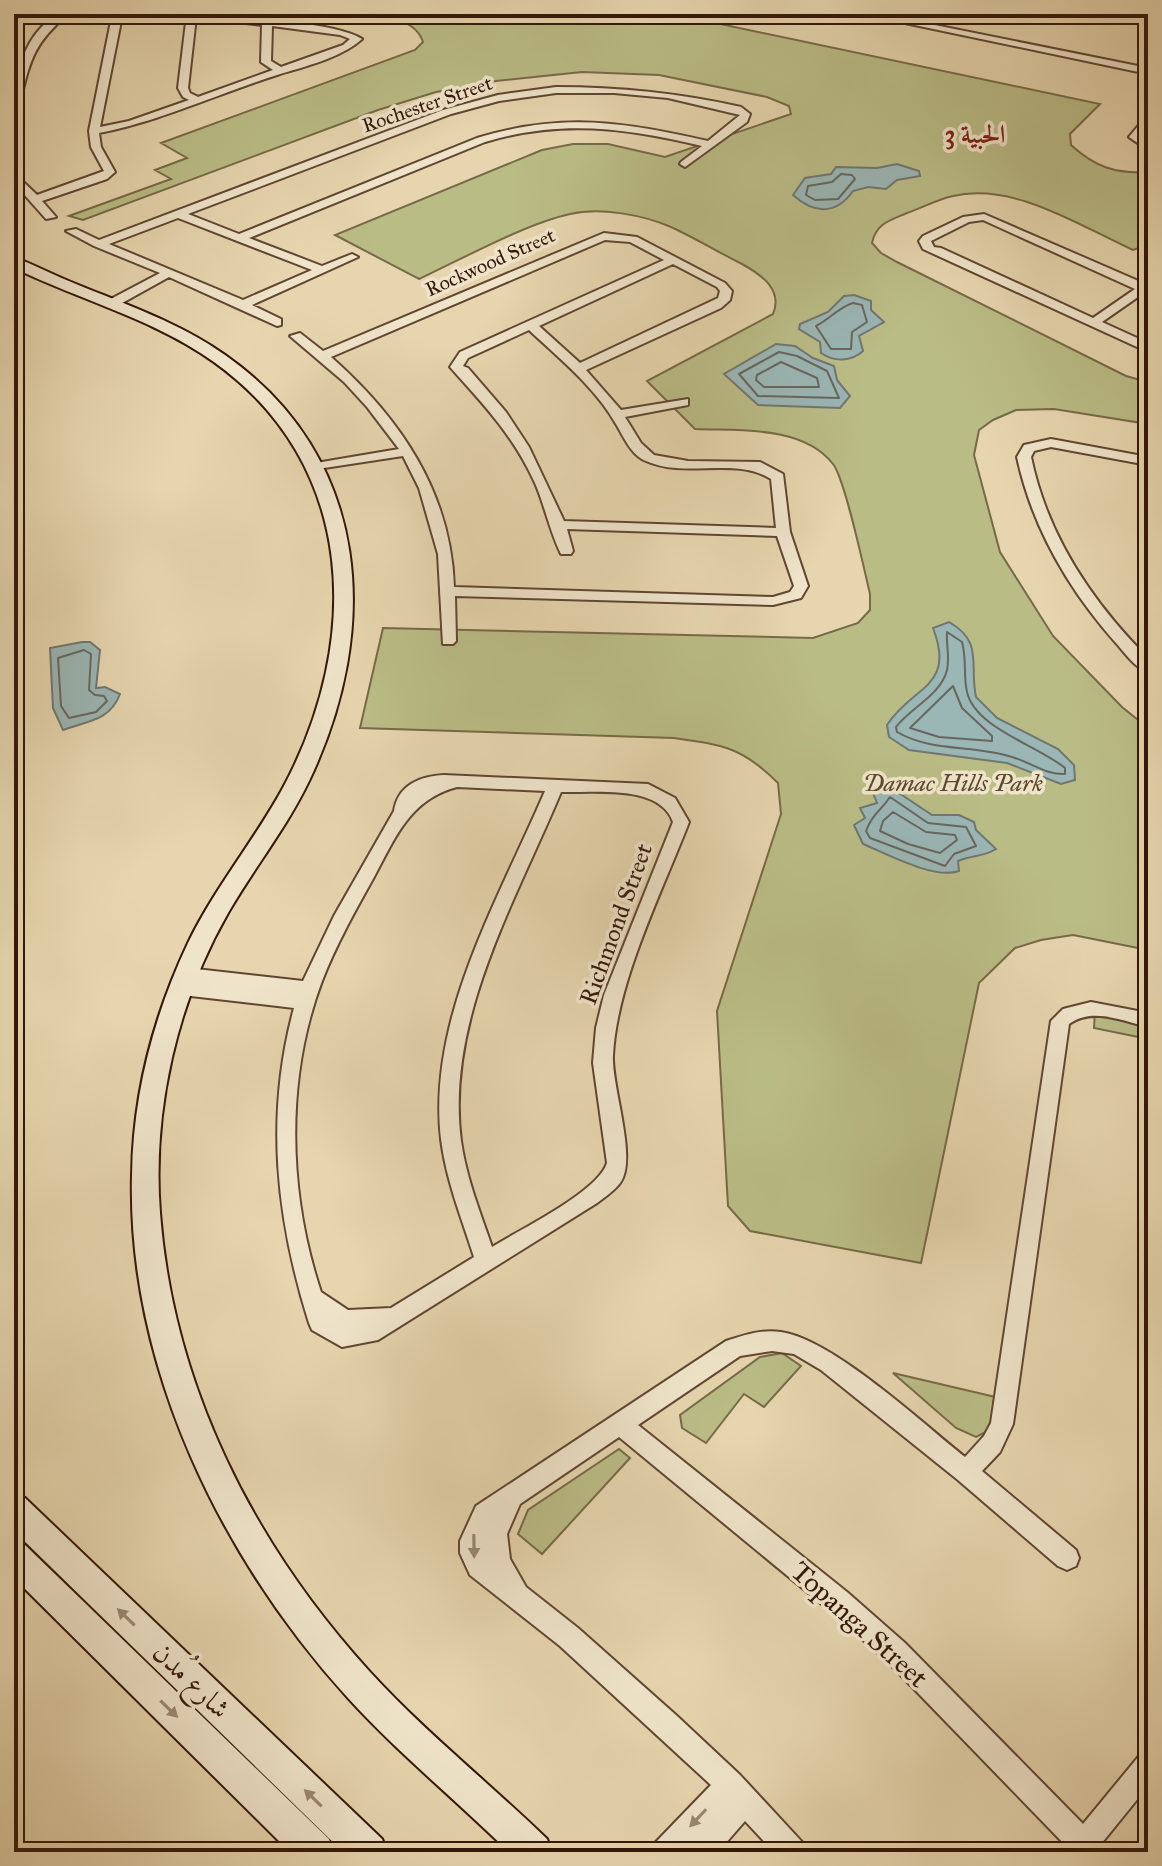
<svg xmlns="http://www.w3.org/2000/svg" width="1162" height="1866" viewBox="0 0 1162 1866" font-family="'IM FELL Great Primer',Amiri,serif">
	<rect width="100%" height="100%" fill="#e6d5ae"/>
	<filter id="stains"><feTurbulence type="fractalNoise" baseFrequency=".0025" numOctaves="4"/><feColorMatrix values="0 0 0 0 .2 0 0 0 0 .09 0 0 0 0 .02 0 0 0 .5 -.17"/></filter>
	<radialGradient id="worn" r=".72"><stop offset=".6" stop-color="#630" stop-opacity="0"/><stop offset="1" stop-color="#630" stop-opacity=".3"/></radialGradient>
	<path fill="#babc86" stroke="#776a48" stroke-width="2" d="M350 14H673L1100 104 1070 134 1071 145C1095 167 1116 174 1148 172V245L1133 250C1080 226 1014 182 953 196 938 199 922 208 907 213 891 220 876 223 872 243L881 253 897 262 1126 376 1148 382V424L1054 409 1016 410 993 420 979 430 974 455 1000 552 1053 636 1122 707 1148 728V950L1073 935 1041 940 1015 948 979 983 921 1263 750 1231 728 1206 717 1011 781 814 778 783C742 747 723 745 674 738L360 728 383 628 813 638 858 623 870 610V594C864 569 845 479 833 464 803 425 739 431 695 429L647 381 773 314C783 290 762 275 742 264 718 252 695 238 671 227 643 215 601 207 570 214 525 224 462 259 419 279L335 235 542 150 573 144H608L665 157 791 114 789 106 767 97 659 75 582 72 496 81 436 92 378 110 83 220 69 216 171 179 155 170 187 158 161 143 415 50 423 42C414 14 374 17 350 14Z
		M1095 1011 1148 1022V1039L1094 1028Z
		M782 1353 801 1366 764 1407 744 1394 706 1443 682 1428 680 1415 760 1357Z
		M893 1373 1004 1399 996 1427 976 1437 956 1428Z
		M619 1449 630 1458 542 1554 518 1534 528 1510Z"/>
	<path fill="#9ab6b5" stroke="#717670" stroke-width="2" d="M897 164 919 171 920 176 897 180 886 189 868 187 853 191C837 214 815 215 793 195L805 178 831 174 836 167 877 168Z
		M854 295 871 301V310L884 322 859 336 863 351C851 362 834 362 821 353L820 342 799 329 800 324 828 312 844 296Z
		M776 344 795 346 813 358 834 366 837 380 850 396 840 408 758 405 724 374Z
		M949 622C984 642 969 664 976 697L997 718 1058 749 1074 765 1075 780 1061 784 1007 763 909 750 889 737 887 725C913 685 956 688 933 628Z
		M82 642H90L100 650 96 688 105 687 120 694C110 721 87 721 63 730L53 708 50 648Z
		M890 787 932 815H959L974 822 976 830 996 849C984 857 971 855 958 861L959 871C935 880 887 854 863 844L854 825 865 818 860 808 877 803 873 793Z"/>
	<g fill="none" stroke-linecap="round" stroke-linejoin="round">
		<path stroke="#67665f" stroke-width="2" d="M841 174 852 175 855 179 838 199 815 200 806 195 808 186 832 182Z
			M853 303 862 305 867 322 852 332 851 349H831L816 326C830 319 839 307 853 303Z
			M779 352 797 356 827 371 839 398 758 396 739 374Z
			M781 362 817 378 819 387H764L756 380 757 375Z
			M947 632 962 642C967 659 963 676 967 692 975 728 1039 746 1065 768V774C1046 775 1030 762 1012 757 973 744 934 753 897 732L896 727C910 708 941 695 947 670 950 658 946 645 947 632Z
			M84 650 91 654 89 690 95 695 104 696 107 701 96 712 69 718 61 706 58 658Z
			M953 686 962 708 992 736V741L939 737 910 728Z
			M890 797 928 823 966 827 976 846 954 854 945 866 870 838 866 831C873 813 880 812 890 797Z
			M893 812 926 832 955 835 957 840 940 853 908 844 880 831 883 821Z"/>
		<g stroke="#604632" stroke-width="4">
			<path id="street" d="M57 14H68C32 45 30 61 19 106L14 109C14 73 25 35 57 14Z
				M115 14H125L121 21 100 127 129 121 189 100 183 97 178 88 187 14C221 14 338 22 362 39 341 58 303 67 277 75 217 94 161 121 99 133L101 147 115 172 107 179 42 201 56 217 46 219 14 183V173L37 195 104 171 91 147 89 131 111 21ZM196 17 262 25 261 62 273 70 198 97 190 93 188 88ZM272 26 340 35 350 39 343 45 281 67 271 61Z
				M862 14H880L1148 68V74Z
				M556 87C619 87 679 93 741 107L750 114 747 122 685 167 680 164 681 162 702 146C625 128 562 119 485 142L249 238 322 266 352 254 358 257 252 305 281 319V325L277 326 169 277 115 307H107V301L160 273 94 246 66 231 76 229 99 240 443 110 498 95ZM556 93H614L668 98 740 115 708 141C623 122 563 112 477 138L239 234 188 214 451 114 499 101ZM178 218 312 270 243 300 109 244Z
				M1148 114V124L1140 136 1148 142V150L1129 137Z
				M984 214 1143 283 1148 281V290L1102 322 1148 343V352L923 249 919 241 923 236 963 217ZM983 220 1135 289 1093 318 941 248 934 247 931 241 969 222Z
				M604 233 637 237 725 283 732 291 730 300 721 308 586 370 621 410 688 399V405L625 417 641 443 654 455 688 461 760 462 783 474 790 532 808 586 801 598 773 605 455 596 456 641 453 644H443L438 554 419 488 403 456 311 470V464L316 463 399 449 367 407 344 382 290 336 300 333 323 351ZM605 240 630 242 664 260 460 352 450 367C484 405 513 435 535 483 545 506 550 532 561 554H571L573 551 567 529 777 536 794 586 790 592 773 597 454 587C451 492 400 418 331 357ZM673 264 717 287 720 291 718 298 580 363 539 326ZM529 330C560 359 595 387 616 424 624 437 631 455 646 461 686 479 735 456 771 479L776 528 564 521 529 447 506 412 468 368 463 366 468 358Z
				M1051 439 1148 457V465L1051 447 1034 451 1031 457C1047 535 1092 602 1148 658V672C1135 668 1125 653 1116 643 1069 590 1032 527 1017 457L1024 445Z
				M444 775 648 784 675 798 689 822C662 892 617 981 613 1055 611 1086 638 1159 620 1183 615 1190 605 1197 597 1203L378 1340 342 1347 312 1330 309 1323C276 1218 265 1115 294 1008L182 995 175 993 173 988 175 983 185 981 178 975 180 970 187 968 303 981 334 916 394 811C398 785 420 776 444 775ZM457 787 545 791C499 899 427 1018 441 1139 446 1180 462 1219 474 1257L391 1308 348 1310 321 1292C288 1193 285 1079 322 981 336 945 355 911 374 877 395 838 410 799 457 787ZM561 792C594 793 660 784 673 822L604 995 596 1028 593 1063 607 1163C598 1192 519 1230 492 1247 480 1212 466 1177 461 1141 445 1020 516 900 561 792Z
				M1091 1002 1148 1013V1027C1123 1021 1092 1007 1069 1024L1013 1424 1000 1452 982 1471 1076 1550 1079 1558 1076 1566 1067 1570 1058 1566 958 1480 821 1370 794 1354 772 1351 740 1356 638 1425 847 1592 905 1643 1083 1824 1139 1756 1148 1752V1786L1101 1844 1104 1852H1072L887 1661 829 1610 619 1437 520 1504 507 1534 510 1559 526 1587 578 1628 677 1716 740 1775 802 1842 805 1852H774L745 1821 718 1852H687L688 1848 685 1852H653L656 1842 711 1785 560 1646 470 1575 460 1553V1541L476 1506 726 1341C744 1335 762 1329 781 1332 832 1339 922 1423 965 1457L984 1436 991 1423 1051 1021 1063 1009Z"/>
		</g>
		<g stroke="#341709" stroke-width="4">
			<path id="secondary" d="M14 257C35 265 55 276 76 284 127 305 180 323 225 355 372 458 381 630 309 781 287 827 254 868 228 913 177 1002 152 1111 160 1213 173 1386 254 1545 370 1672 425 1732 489 1783 547 1839L552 1852H509C456 1800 398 1753 348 1698 222 1559 127 1367 132 1175 133 1095 154 1015 188 943 215 887 255 840 284 786 361 641 358 465 214 362 154 319 80 300 14 268Z
				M14 1494 25 1498 382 1839 387 1852H343L14 1531Z
				M14 1540 25 1545 329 1839 334 1852H290L14 1578Z"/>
		</g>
		<use href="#street" fill="#efe4ca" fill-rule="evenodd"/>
		<use href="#secondary" fill="#efe4ca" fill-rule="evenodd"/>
	</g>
	<defs><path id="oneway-solid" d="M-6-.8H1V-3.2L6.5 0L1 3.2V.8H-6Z" transform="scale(2)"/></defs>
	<g fill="#9b8873">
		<use href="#oneway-solid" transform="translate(474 1546) rotate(89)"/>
		<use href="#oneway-solid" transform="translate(126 1617) rotate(-136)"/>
		<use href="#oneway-solid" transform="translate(169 1709) rotate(44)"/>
		<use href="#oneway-solid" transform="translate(313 1798) rotate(-136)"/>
		<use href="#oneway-solid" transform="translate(698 1818) rotate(133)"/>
	</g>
	<g text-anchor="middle" stroke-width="7" stroke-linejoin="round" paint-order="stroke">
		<g font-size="20" fill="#341709" stroke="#efe4ca">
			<text transform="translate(427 104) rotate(-19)" y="7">Rochester Street</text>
			<text transform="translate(490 262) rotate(-24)" y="7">Rockwood Street</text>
		</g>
		<g font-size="24" font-style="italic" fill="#5c492e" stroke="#efe4ca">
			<text x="953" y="791">Damac Hills Park</text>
		</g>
		<g font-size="24" fill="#341709" stroke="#efe4ca">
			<text transform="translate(616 924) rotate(-70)" y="8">Richmond Street</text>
		</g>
		<g font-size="26" font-weight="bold" fill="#7a1f14" stroke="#efe4ca">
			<text x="975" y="143">الحبية 3</text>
		</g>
		<g font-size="28" fill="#341709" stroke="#efe4ca">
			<text transform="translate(860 1624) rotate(42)" y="10">Topanga Street</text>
			<text transform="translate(192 1680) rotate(44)" y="10">شارع مُدن</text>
		</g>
	</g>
	<rect width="1162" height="1866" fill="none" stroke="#e6d5ae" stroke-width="48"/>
	<rect x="16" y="16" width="1130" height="1834" fill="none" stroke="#341709" stroke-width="4"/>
	<rect x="24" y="24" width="1114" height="1818" fill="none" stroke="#341709" stroke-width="2"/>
	<rect width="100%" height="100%" filter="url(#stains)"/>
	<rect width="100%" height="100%" fill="url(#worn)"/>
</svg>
